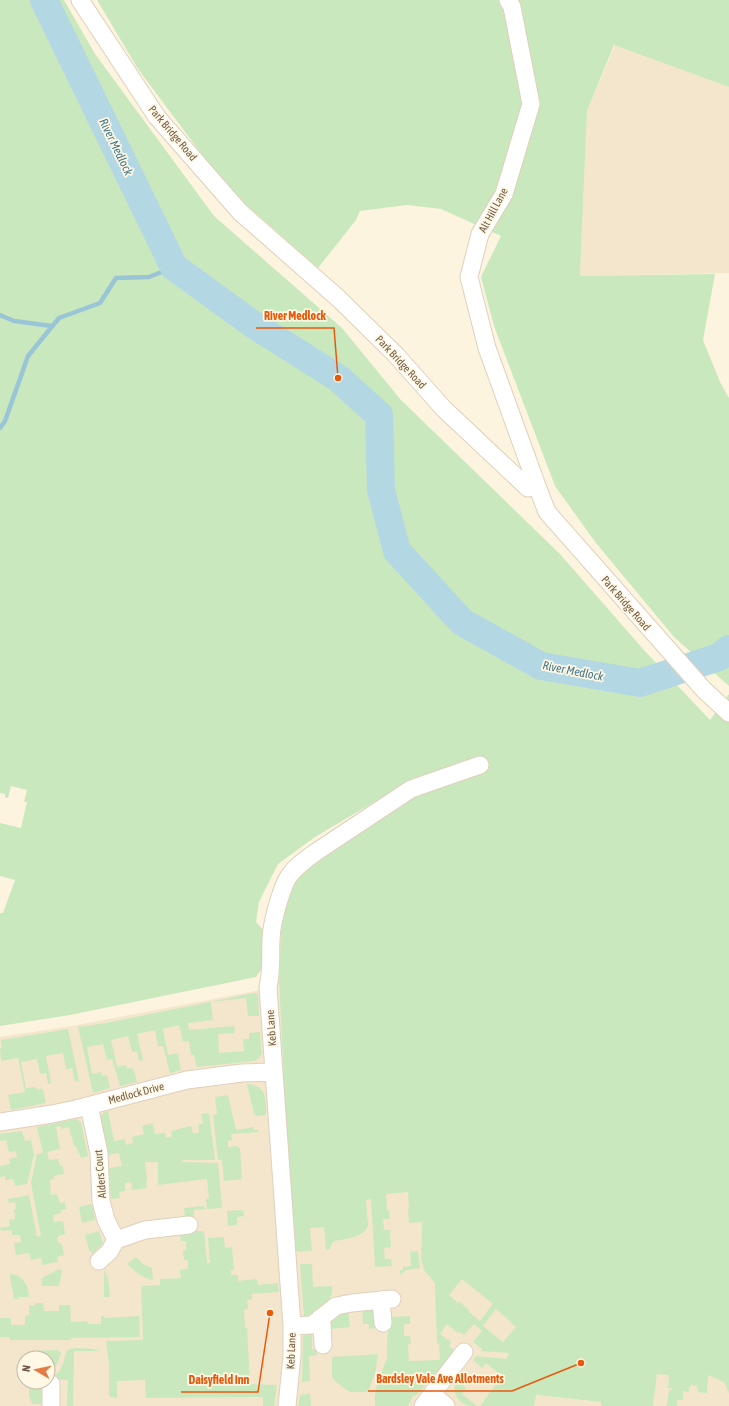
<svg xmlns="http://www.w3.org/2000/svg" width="729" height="1406" viewBox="0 0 729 1406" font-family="'Asap Condensed',sans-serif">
	<rect width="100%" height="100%" fill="#fcf4de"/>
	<path fill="#f3e6cd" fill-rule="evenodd" d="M615 45 729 87V273L580 276 587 111Z
		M279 981 286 1126 294 1225 418 1164 422 1222 421 1257 467 1264 527 1307 503 1368 535 1395 601 1402V1406H0V1037L72 1026 255 991ZM24 1358H48V1382H24Z
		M659 1353 729 1360V1406H653Z"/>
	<path fill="#cae8be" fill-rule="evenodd" d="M0 0H64L95 54 214 216 342 328 401 400 560 554 643 649 710 720 729 694V1393L724 1382 708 1375 707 1393 698 1392 697 1386 691 1385 689 1388V1392L683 1391V1400H677V1406H681H665L667 1405 669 1390H672V1388H668L669 1375 657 1374 653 1406H601V1402L536 1395 534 1406H480L502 1376 486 1363 482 1368 473 1360 476 1356 506 1359 509 1353 481 1351 482 1349 473 1342 482 1331 474 1324 464 1335 459 1332 458 1333 447 1324 440 1334 451 1342 449 1346 453 1349V1353L418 1394 413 1396 408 1406H375V1395L377 1385 387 1358 388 1317 410 1316V1324H404V1336H410L411 1344H408L409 1361 440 1360 439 1344 437 1343 435 1283 424 1270 421 1257 422 1222 409 1223 408 1209 409 1208 408 1192 386 1194 387 1210H389L390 1219H383L384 1230H390L391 1247 384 1248 385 1259H391L392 1266 375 1267 371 1199 366 1200 368 1225C366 1237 345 1239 335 1241L332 1243 330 1249 326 1250 324 1227 310 1228 312 1251 299 1252 296 1250 286 1126 279 981 281 931 288 896 298 874 398 807 386 795 315 837 278 864 259 902 256 922 264 931 263 967 256 977 70 1015 0 1026V913H3L15 880 0 876V823L21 828 27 802H24L27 790 11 786 8 798 5 797V794L0 793ZM462 1279 493 1304 480 1321 469 1312 470 1311 460 1302 458 1303 449 1295ZM496 1309 516 1327 503 1342 483 1326Z
		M97 0H729V87L614 45 587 111 580 276 715 274 703 340 720 382 729 398V686L674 637 596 543 555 486 494 326 481 277 501 236 441 209 407 205 360 211 356 220 318 268 227 188 138 69Z
		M254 993H257L258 995 259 1016H248L246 998 211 1002 213 1020 188 1023 189 1030 234 1026 235 1033 218 1034 219 1053 244 1051 243 1039H249V1033L260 1032 262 1054 258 1059 254 1061 197 1067 194 1055H191L189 1041 183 1042 179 1025 163 1029 168 1055 178 1053 181 1070 170 1073 163 1046H158L155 1030 137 1034 143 1060 139 1061 137 1051 132 1052 128 1036 111 1040 117 1067 126 1065 127 1069 133 1068 137 1082 120 1086 112 1059 107 1060 103 1044 87 1047 92 1074 101 1072 102 1076 107 1075 110 1088 93 1093 78 1027 106 1023Z
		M68 1029 79 1081 75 1082 72 1068 66 1069 63 1053 46 1056 51 1083 48 1084 46 1073 40 1074 37 1059 21 1062 26 1088 36 1087 37 1090 43 1089 46 1103 11 1110 8 1095 25 1092 18 1058 1 1061 0 1048H2L1 1040Z
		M247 1084C267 1086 266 1098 266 1115L257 1116 254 1114Z
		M228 1095 236 1130 254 1127V1130H258V1132L231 1134 232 1140 228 1141V1147L237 1146 238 1148H240L242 1179 224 1181 222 1160H218L213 1115 217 1114 215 1097Z
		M108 1111 114 1141 125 1139 126 1145 133 1143 132 1137 144 1134 142 1126 153 1123 155 1134 165 1133 166 1138 172 1137 171 1131 191 1126 193 1133H198L199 1131 198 1125 203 1123 201 1114 209 1113 215 1160H182V1162L218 1163 222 1208 207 1209 206 1199 209 1198 207 1179 158 1185V1162H145L147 1179 146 1183 147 1188 132 1190 131 1182 125 1183V1191L119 1192 120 1198 111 1199 109 1168 122 1166 119 1153 108 1155 100 1117 103 1113Z
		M76 1119 81 1122 88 1156 81 1158 79 1153H78L76 1146H74L69 1127 61 1129V1126L56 1127 60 1149 47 1152 49 1160 58 1159 60 1166H63L64 1174 54 1176V1179L50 1180 51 1195 57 1194 60 1203 65 1202 66 1209 61 1210V1213L53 1215 54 1222 63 1221 65 1234 59 1236 57 1238 58 1242 62 1244 64 1255 57 1257 58 1262 42 1265 41 1258 31 1260 29 1253 16 1255 14 1243 21 1242 20 1235H12L11 1230 1 1231 0 1228 10 1226 9 1220 15 1219 14 1209H16L15 1202 9 1203 8 1199 29 1195 37 1237 41 1236 31 1183 37 1154 43 1153 37 1127Z
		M22 1131 25 1141 31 1140 34 1155 27 1184 15 1186 13 1179 5 1180V1176L0 1177V1166L10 1164 9 1159 17 1157 16 1151 9 1152 6 1140 0 1141V1134Z
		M92 1204 95 1220 82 1223 79 1207Z
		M204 1206 205 1209 194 1210V1217L192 1218H185L184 1208Z
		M243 1210 244 1216 237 1217V1225L228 1226 227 1211Z
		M99 1231 103 1243 93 1254 89 1250 85 1235Z
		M204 1231 207 1263H210L208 1238 224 1237 225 1248 232 1247 234 1270H231V1275H238V1281L257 1279 258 1285 278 1283 279 1292 252 1294V1299L247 1300 248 1309 244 1310 245 1328H247L250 1384 277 1385 274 1406H263V1397L146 1398 145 1380 117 1381V1398L111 1397 109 1395V1365L106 1341 143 1340 141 1286 160 1285V1279L181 1278 180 1270 188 1269V1260H184L183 1251 186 1250V1241H181L180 1232Z
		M418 1251 420 1268 406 1270 400 1275V1270H403V1267L411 1266 410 1252Z
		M136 1257 143 1264 152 1268 153 1280C141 1278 135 1271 127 1264Z
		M300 1264H312L313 1287 332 1286C334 1297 323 1312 314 1316 311 1317 306 1317 304 1317Z
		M59 1269 62 1271 59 1286H41L42 1278Z
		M104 1270 108 1278 110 1297H104Z
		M10 1274C22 1274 29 1285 29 1297H18V1299H14C14 1292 9 1278 10 1274Z
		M35 1303H43L44 1311H59V1305H70L71 1322 87 1321 88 1324H101V1316H104L105 1318 139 1316 140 1337 71 1338V1340H10L9 1337H0V1318H11V1325H25V1316L29 1315V1306H35Z
		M362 1307H371L374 1311 377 1328 369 1329V1324H363Z
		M348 1308 350 1327 331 1329 329 1320Z
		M312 1333V1349L316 1350 317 1355 309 1356 310 1381 302 1382 303 1336Z
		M74 1348 93 1349 100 1351H74L73 1406H67L68 1380 56 1379 50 1377C62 1374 63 1363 66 1353L68 1350Z
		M58 1350 61 1353C58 1361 57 1369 48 1372V1369L52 1368 51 1356H29V1351Z
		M378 1354 375 1376 372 1380 369 1390 366 1392H350L345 1389 334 1380 332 1376V1357Z
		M457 1380 466 1388 462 1394 477 1406C473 1406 469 1406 466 1405 456 1400 451 1390 457 1380Z
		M29 1382H45V1404H33L29 1397Z
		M310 1393 311 1406H298L300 1395Z"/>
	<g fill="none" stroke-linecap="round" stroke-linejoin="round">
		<path stroke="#9ac5d6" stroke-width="4.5" d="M0 315 14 321 52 326
			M0 428 5 421 28 356 59 318 100 303 116 278 149 277 174 267"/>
		<path stroke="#b4d7e4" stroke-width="28" d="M44 0 174 267 254 325 338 378 379 415 381 490 397 551 462 622 541 666 640 683 719 657 729 649"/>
		<g stroke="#dfd0bb" stroke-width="19">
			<path id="minor" d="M80 0 157 117 240 212 338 298 395 354 444 409 528 488 537 486
				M508 0 512 7 531 104 504 194 480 234 469 277 487 348 537 486 547 512 704 690 729 713
				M89 1106 99 1153 101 1201 106 1220 116 1240 145 1230 189 1225
				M0 1122 52 1114 76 1109 187 1080 242 1073 274 1072
				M99 1261 109 1252 116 1240
				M381 1300 383 1323
				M320 1318 322 1324 323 1345
				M292 1326 312 1325 336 1306 352 1303 392 1299
				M432 1394 446 1406
				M51 1406V1384
				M287 1406 292 1356V1326L268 987C273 967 269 948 272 929 274 916 282 886 289 876 296 866 306 859 316 852L411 789 480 765
				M423 1406 464 1352"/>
		</g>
		<use href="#minor" stroke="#fff" stroke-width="17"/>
	</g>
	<g text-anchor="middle" stroke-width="3.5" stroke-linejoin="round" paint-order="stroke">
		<g font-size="11" fill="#715b47" stroke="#fff8e4">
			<text transform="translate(173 133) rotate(50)" y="4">Park Bridge Road</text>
			<text transform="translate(493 210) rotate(-62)" y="4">Alt Hill Lane</text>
			<text transform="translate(401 362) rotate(47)" y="4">Park Bridge Road</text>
			<text transform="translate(626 603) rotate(49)" y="4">Park Bridge Road</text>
			<text transform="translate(271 1028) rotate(-94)" y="4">Keb Lane</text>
			<text transform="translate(136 1093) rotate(-15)" y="4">Medlock Drive</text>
			<text transform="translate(100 1174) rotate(-95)" y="4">Alders Court</text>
			<text transform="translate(291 1351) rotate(-88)" y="4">Keb Lane</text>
		</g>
		<g font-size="12" font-style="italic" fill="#44778b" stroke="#fff8e4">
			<text transform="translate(116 147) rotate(64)" y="4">River Medlock</text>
			<text transform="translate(573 671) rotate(11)" y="4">River Medlock</text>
		</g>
	</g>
	<path fill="none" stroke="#e8590c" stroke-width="1.5" d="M338 378L334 328H256M581 1363L512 1391H368M270 1313L258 1392H181"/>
	<g fill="#e8590c" stroke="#fff8e4" stroke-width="1.5">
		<circle cx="338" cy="378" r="4"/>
		<circle cx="581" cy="1363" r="4"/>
		<circle cx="270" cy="1313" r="4"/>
	</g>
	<g font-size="12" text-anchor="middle" font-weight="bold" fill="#e8590c" stroke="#fff8e4" stroke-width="3.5" stroke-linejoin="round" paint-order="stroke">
		<text x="295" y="320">River Medlock</text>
		<text x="440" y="1383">Bardsley Vale Ave Allotments</text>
		<text x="219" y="1384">Daisyfield Inn</text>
	</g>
	<g transform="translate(36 1370) rotate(279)"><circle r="19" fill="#fff8e4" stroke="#c6b9a5"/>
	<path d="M0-3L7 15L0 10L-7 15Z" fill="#e57b44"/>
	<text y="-6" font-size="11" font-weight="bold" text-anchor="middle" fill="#715b47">N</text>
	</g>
</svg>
